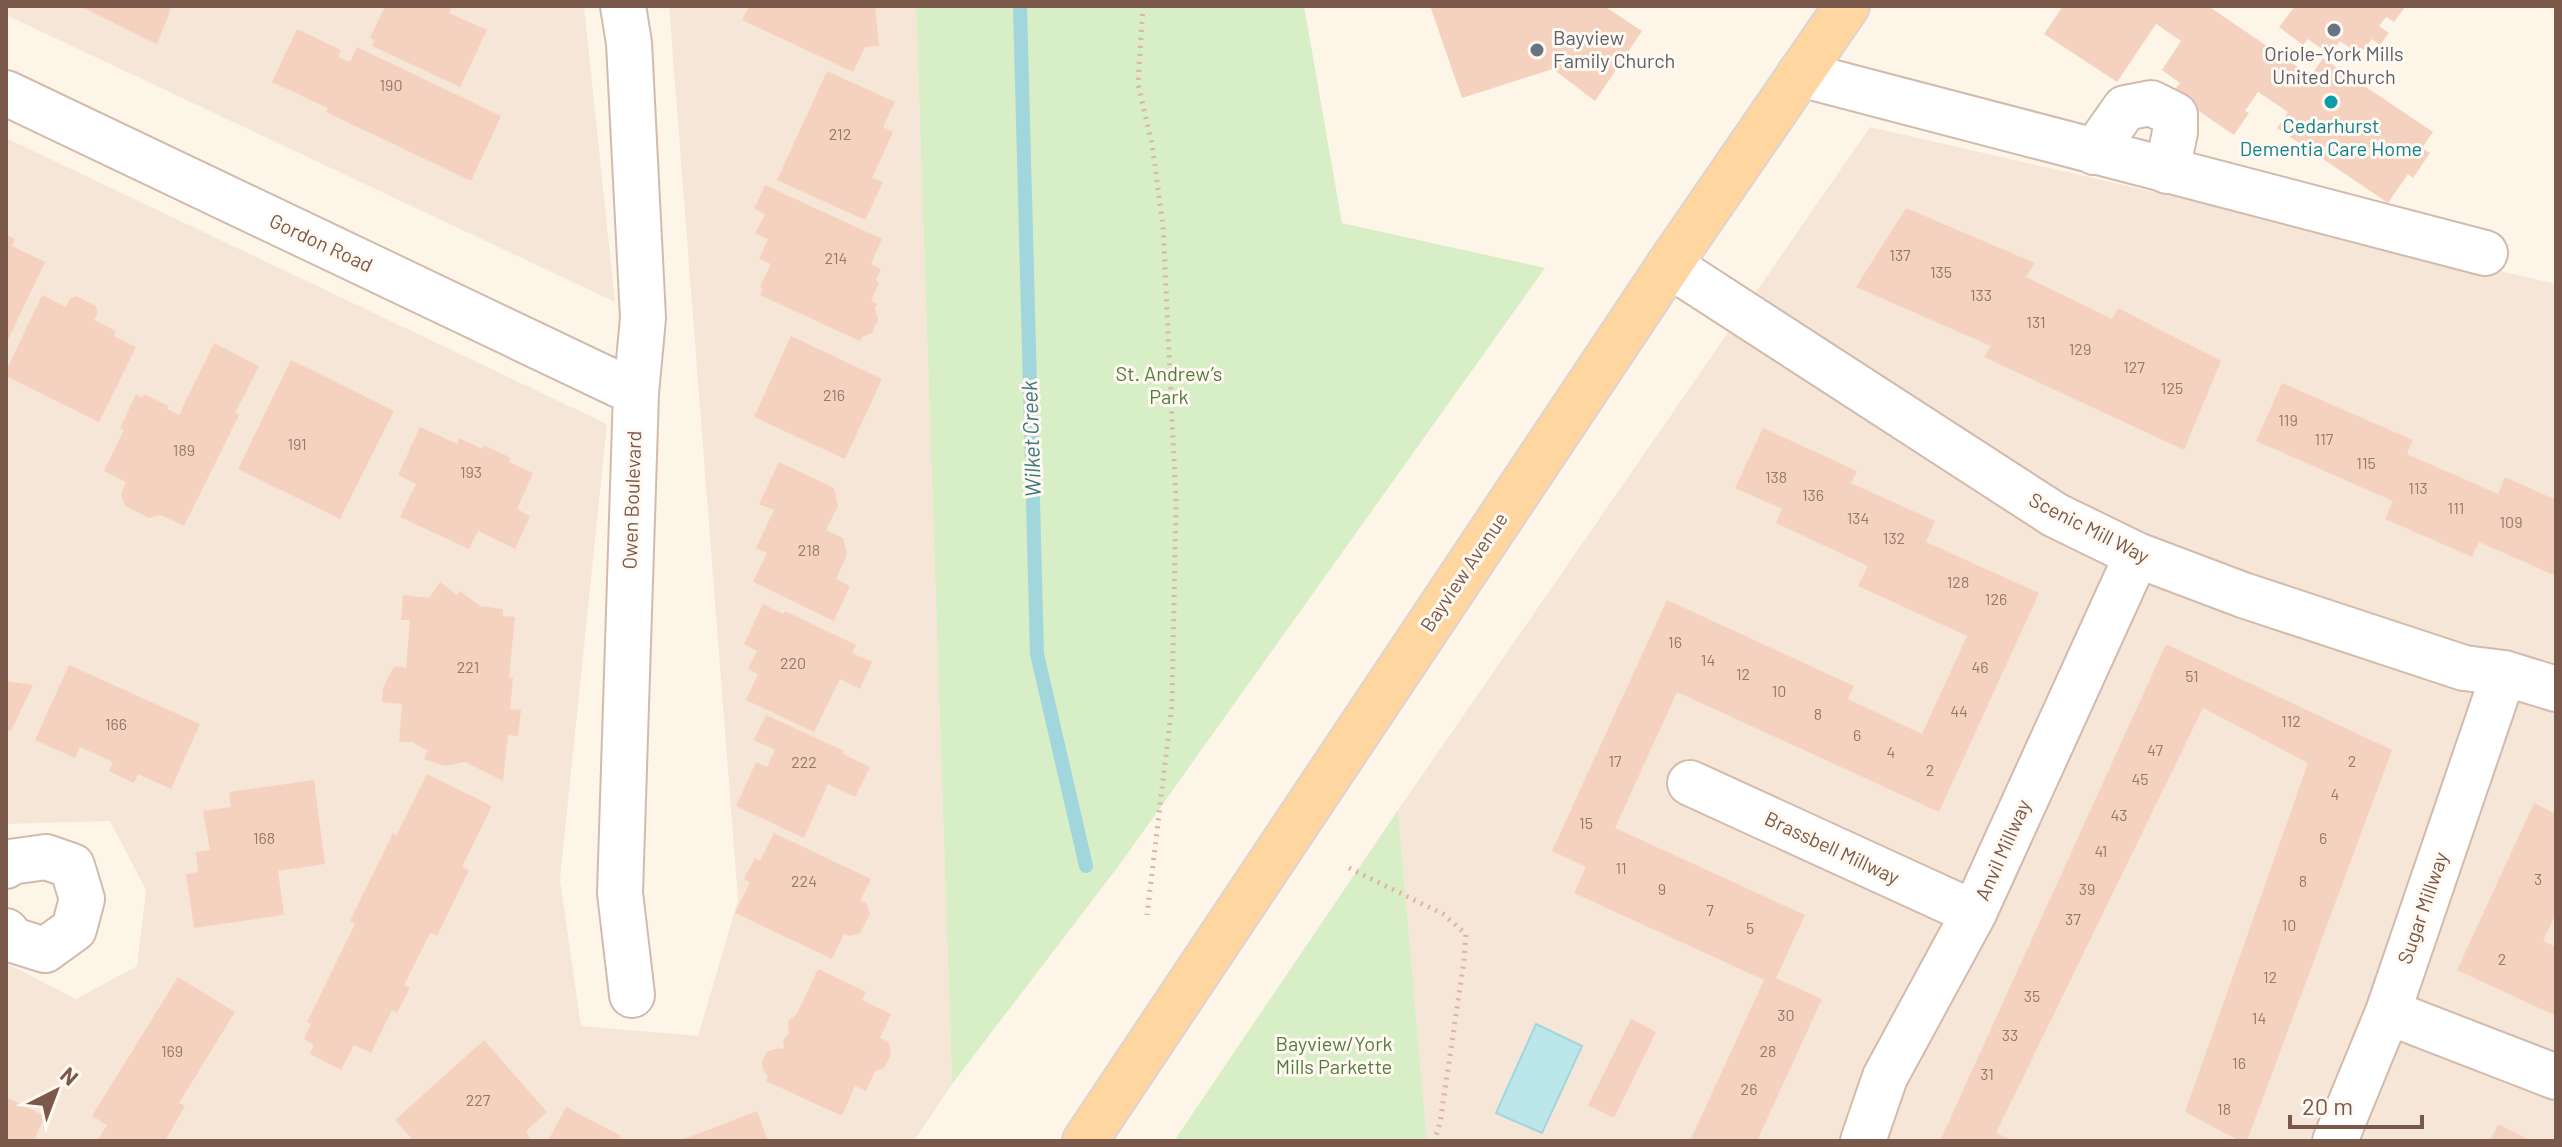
<svg xmlns="http://www.w3.org/2000/svg" width="2562" height="1147" viewBox="0 0 2562 1147" font-family="Barlow,sans-serif">
	<rect width="100%" height="100%" fill="#fef5e9"/>
	<path fill="#f6e6d7" d="M6 6H584L615 302 6 15Z
		M669 6H916L952 1084 914 1141H6V963L76 999 137 966 146 890 110 821 6 824V138L607 424 560 879 581 1026 698 1036 738 900Z
		M1870 127 2556 284V1141H1427L1398 810Z"/>
	<path fill="#d8eec6" d="M916 6H1304L1342 223 1545 268 1120 864 952 1084Z
		M1398 810 1427 1141H1174Z"/>
	<path fill="#bbe6ea" stroke="#a1d6dc" stroke-width="2" d="M1536 1024 1582 1046 1542 1133 1496 1113Z"/>
	<g fill="none" stroke-linecap="round" stroke-linejoin="round">
		<path stroke="#a1d6dc" stroke-width="14" d="M1020 6 1037 654 1086 866"/>
	</g>
	<path fill="#f5d2bf" d="M79 6H172L157 44Z
		M385 6H452L449 13 487 30 460 87 372 46 374 40 370 38Z
		M749 6H875L879 46 865 47 853 72 742 20Z
		M1430 6H1604L1642 31 1595 101 1553 69 1462 98Z
		M2063 6H2208L2311 76 2323 58 2433 132 2422 148 2430 153 2413 178 2408 174 2388 203 2277 128 2288 112 2258 92 2245 111 2249 113 2234 135 2172 93 2180 83 2162 70 2181 41 2156 24 2117 82 2044 34Z
		M2295 6H2406L2394 22 2386 17 2379 26 2389 33 2380 45 2372 39 2360 55 2340 41 2330 55 2308 39 2303 45 2279 27Z
		M297 29 341 50 338 57 350 62 357 47 501 116 471 181 326 112 328 108 272 82Z
		M827 71 895 102 883 127 893 132 872 178 883 182 865 220 777 180Z
		M765 185 882 239 871 264 881 269 876 280 879 283 871 301 877 304 875 308 878 320 872 333 862 337 860 341 760 295 763 288 760 287 771 264 759 259 768 239 755 234 765 214 754 209Z
		M1906 208 2035 263 2026 277 2112 319 2118 308 2221 361 2184 450 1984 357 1991 346 1856 287Z
		M6 235 15 239 12 246 45 262 6 344Z
		M42 295 66 307 70 299 76 296 96 306 98 313 94 320 116 331 114 336 136 347 99 422 6 376V371Z
		M791 336 882 379 845 459 754 417Z
		M214 343 259 366 235 413 239 415 184 526 161 515 149 518 125 506 121 494 126 482 104 471 124 430 120 428 136 394 142 398 144 394 169 406 167 409 179 415Z
		M291 360 394 411 340 519 238 469Z
		M2282 383 2413 440 2407 454 2498 494 2505 477 2556 500V576L2479 542 2472 557 2385 519 2393 501 2256 441Z
		M420 427 457 444 459 438 482 449 484 445 511 458 509 462 533 473 517 509 530 516 515 549 478 531 469 549 400 517 416 484 398 475Z
		M1763 428 1857 471 1851 483 1935 521 1926 542 2039 593 1939 812 1677 692 1615 828 1805 915 1776 978 1822 999 1757 1141H1690L1764 980 1574 893 1586 867 1552 851 1667 600 1854 686 1848 699 1922 734 1967 636 1858 586 1868 566 1776 523 1782 509 1735 488Z
		M779 462 834 488 838 506 826 530 843 538 847 555 836 579 850 586 834 621 753 582 767 553 756 548 774 510 759 504Z
		M440 582 457 595 460 591 480 606 503 609V616L515 617 509 678H513L510 709 521 710 518 736 508 735 503 781 465 762 445 766 424 759 428 751 412 742H399L402 704 382 702 383 688 390 673 395 666 406 668 410 620H401L403 595 429 598Z
		M763 604 783 614 785 611 856 645 852 653 872 662 860 689 840 679 814 732 746 700 758 674 748 669 757 651 744 644Z
		M2166 644 2392 750 2247 1141H2240L2185 1112 2308 763 2203 708 1996 1133 2014 1141H1940Z
		M69 665 200 724 171 789 138 774 134 783 109 771 113 762 80 747 75 758 35 740Z
		M6 681 33 685 11 731 6 730Z
		M766 715 844 751 843 754 870 767 855 797 828 784 804 838 736 806 756 762 767 767 775 750 754 740Z
		M427 774 492 806 462 867 469 870 437 936 430 933 404 985 410 988 397 1013 392 1010 371 1053 354 1045 341 1070 310 1054 314 1045 304 1039 311 1024 307 1022 355 924 350 921 393 833 396 836Z
		M314 780 325 864 278 871 284 915 194 928 186 874 198 872 196 852 210 850 203 811 231 807 229 792Z
		M2534 803 2556 814V913L2543 941 2556 947V1016L2457 970Z
		M774 833 871 879 860 901 866 903 870 914 860 933 850 936 844 934 832 959 735 913 750 882 744 879 755 858 760 861Z
		M818 969 866 992 862 1000 891 1014 880 1038 889 1042 891 1055 884 1068 875 1071 866 1091 855 1086 842 1116 766 1081 768 1077 763 1070 762 1062 767 1052 778 1048 784 1049 783 1040 789 1033 788 1021 797 1014Z
		M178 977 235 1012 179 1103 185 1106 165 1141H97L107 1125 92 1116Z
		M1631 1019 1656 1032 1614 1118 1588 1105Z
		M484 1040 547 1112 526 1131 530 1138 527 1141H414L395 1120Z
		M6 1097 45 1116 34 1141H6Z
		M566 1107 621 1136 618 1141H548Z
		M757 1111 768 1141H679Z
		M2498 1124 2532 1141H2490Z"/>
	<g fill="none" stroke-linecap="round" stroke-linejoin="round">
		<g stroke="#d2bbad" stroke-width="48">
			<path id="minor" d="M623 6 629 43 643 318 636 393 620 893 632 995
				M1800 74 2485 253
				M6 93 636 393
				M2094 152 2125 108 2151 103 2175 115V132L2167 171
				M1669 265 2055 515 2137 555 2243 595 2464 668 2504 673 2556 689
				M1690 783 1974 913
				M6 866 10 862 46 857 72 866 82 899 74 929 45 950 13 940 6 931
				M2388 1012 2556 1077
				M1863 1141 1885 1077 1974 913 2137 555
				M2335 1141 2388 1012 2504 673"/>
		</g>
		<g stroke="#ddd4d0" stroke-width="48">
			<path id="major" d="M1085 1141 1669 265 1847 6"/>
		</g>
		<path stroke="#dbb5a1" stroke-width="5" stroke-dasharray="2 6" stroke-linecap="butt" d="M1143 6 1138 84 1152 144 1163 226 1176 502 1172 705 1147 915
			M1349 868 1443 914 1466 934 1464 961 1440 1123 1434 1141"/>
		<use href="#minor" stroke="#fff" stroke-width="44"/>
		<use href="#major" stroke="#ffd69f" stroke-width="44"/>
	</g>
	<g fill="#6b7280" stroke="#fff9f1" stroke-width="3">
		<circle cx="2334" cy="30" r="8"/>
		<circle cx="1537" cy="50" r="8"/>
	</g>
	<circle fill="#0f9aa8" stroke="#fff9f1" stroke-width="3" cx="2331" cy="102" r="8"/>
	<g text-anchor="middle" stroke-width="6" stroke-linejoin="round" paint-order="stroke">
		<g font-size="16" fill="#9a7767">
			<text x="391" y="91">190</text>
			<text x="840" y="140">212</text>
			<text x="1900" y="261">137</text>
			<text x="836" y="264">214</text>
			<text x="1941" y="278">135</text>
			<text x="1981" y="301">133</text>
			<text x="2036" y="328">131</text>
			<text x="2080" y="355">129</text>
			<text x="2134" y="373">127</text>
			<text x="2172" y="394">125</text>
			<text x="834" y="401">216</text>
			<text x="2288" y="426">119</text>
			<text x="2324" y="445">117</text>
			<text x="297" y="450">191</text>
			<text x="184" y="456">189</text>
			<text x="2366" y="469">115</text>
			<text x="471" y="478">193</text>
			<text x="1776" y="483">138</text>
			<text x="2418" y="494">113</text>
			<text x="1813" y="501">136</text>
			<text x="2456" y="514">111</text>
			<text x="1858" y="524">134</text>
			<text x="2511" y="528">109</text>
			<text x="1894" y="544">132</text>
			<text x="809" y="556">218</text>
			<text x="1958" y="588">128</text>
			<text x="1996" y="605">126</text>
			<text x="1675" y="648">16</text>
			<text x="1708" y="666">14</text>
			<text x="793" y="669">220</text>
			<text x="468" y="673">221</text>
			<text x="1980" y="673">46</text>
			<text x="1743" y="680">12</text>
			<text x="2192" y="682">51</text>
			<text x="1779" y="697">10</text>
			<text x="1959" y="717">44</text>
			<text x="1818" y="720">8</text>
			<text x="2291" y="727">112</text>
			<text x="116" y="730">166</text>
			<text x="1857" y="741">6</text>
			<text x="2155" y="756">47</text>
			<text x="1891" y="758">4</text>
			<text x="1615" y="767">17</text>
			<text x="2352" y="767">2</text>
			<text x="804" y="768">222</text>
			<text x="1930" y="776">2</text>
			<text x="2140" y="785">45</text>
			<text x="2335" y="800">4</text>
			<text x="2119" y="821">43</text>
			<text x="1586" y="829">15</text>
			<text x="264" y="844">168</text>
			<text x="2323" y="844">6</text>
			<text x="2101" y="857">41</text>
			<text x="1621" y="874">11</text>
			<text x="2538" y="885">3</text>
			<text x="804" y="887">224</text>
			<text x="2303" y="887">8</text>
			<text x="1662" y="895">9</text>
			<text x="2087" y="895">39</text>
			<text x="1710" y="916">7</text>
			<text x="2073" y="925">37</text>
			<text x="2289" y="931">10</text>
			<text x="1750" y="934">5</text>
			<text x="2502" y="965">2</text>
			<text x="2270" y="983">12</text>
			<text x="2032" y="1002">35</text>
			<text x="1786" y="1021">30</text>
			<text x="2259" y="1024">14</text>
			<text x="2010" y="1041">33</text>
			<text x="172" y="1057">169</text>
			<text x="1768" y="1057">28</text>
			<text x="2239" y="1069">16</text>
			<text x="1987" y="1080">31</text>
			<text x="1749" y="1095">26</text>
			<text x="478" y="1106">227</text>
			<text x="2224" y="1115">18</text>
		</g>
		<g font-size="20" fill="#5b616d" stroke="#fff9f1" text-anchor="start">
			<text x="1553" y="45">Bayview<tspan x="1553" dy="23">Family Church</tspan></text>
			<text x="2334" y="61" text-anchor="middle">Oriole-York Mills<tspan x="2334" dy="23">United Church</tspan></text>
		</g>
		<g font-size="20" fill="#0d838f" stroke="#fff9f1">
			<text x="2331" y="133">Cedarhurst<tspan x="2331" dy="23">Dementia Care Home</tspan></text>
		</g>
		<g font-size="20" fill="#7b594a" stroke="#fff9f1">
			<text transform="translate(321 243) rotate(25)" y="7">Gordon Road</text>
			<text transform="translate(632 500) rotate(-88)" y="7">Owen Boulevard</text>
			<text transform="translate(2089 528) rotate(27)" y="7">Scenic Mill Way</text>
			<text transform="translate(1464 572) rotate(-56)" y="7">Bayview Avenue</text>
			<text transform="translate(1832 848) rotate(25)" y="7">Brassbell Millway</text>
			<text transform="translate(2003 850) rotate(-66)" y="7">Anvil Millway</text>
			<text transform="translate(2423 908) rotate(-71)" y="7">Sugar Millway</text>
		</g>
		<g font-size="20" fill="#537b3e" stroke="#fff9f1">
			<text x="1169" y="381">St. Andrew’s<tspan x="1169" dy="23">Park</tspan></text>
			<text x="1334" y="1051">Bayview/York<tspan x="1334" dy="23">Mills Parkette</tspan></text>
		</g>
		<g font-size="22" font-style="italic" fill="#3c7981" stroke="#fff9f1">
			<text transform="translate(1031 439) rotate(-92)" y="8">Wilket Creek</text>
		</g>
	</g>
	<rect width="2562" height="1147" fill="none" stroke="#7b594a" stroke-width="16"/>
	<g transform="translate(56 1091) rotate(42)" stroke="#fff9f1" stroke-width="6" paint-order="stroke">
	<path d="M0-6L14 30L0 20L-14 30Z" fill="#7b594a"/>
	<text y="-12" font-size="22" font-weight="bold" text-anchor="middle" fill="#7b594a">N</text>
	</g>
	<path d="M2290 1115v12h132v-12" fill="none" stroke="#7b594a" stroke-width="4"/>
	<text x="2302" y="1115" font-size="24" fill="#7b594a" stroke="#fff9f1" stroke-width="6" paint-order="stroke">20 m</text>
</svg>
